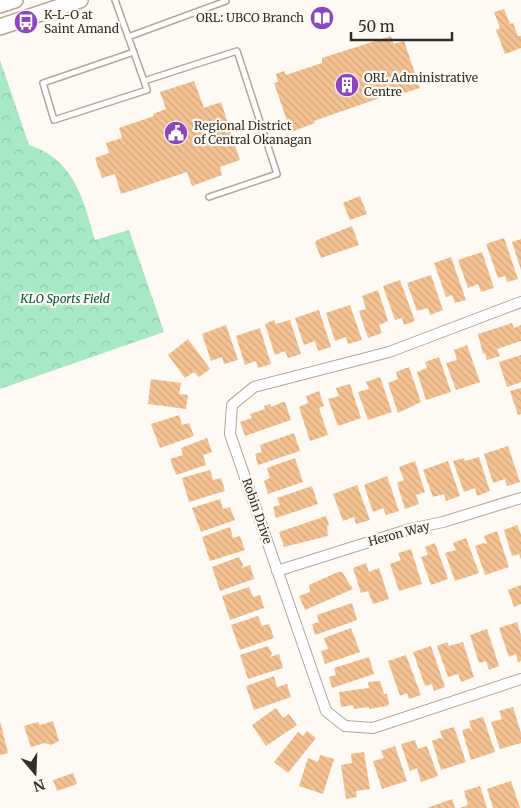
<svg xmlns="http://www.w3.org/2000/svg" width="521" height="808" viewBox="0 0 521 808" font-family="Merriweather,serif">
	<defs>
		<pattern id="park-crowns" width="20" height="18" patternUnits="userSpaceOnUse" patternTransform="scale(1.25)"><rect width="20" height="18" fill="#a8e9c5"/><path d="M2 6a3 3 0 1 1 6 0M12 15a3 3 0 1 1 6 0" fill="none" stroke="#91c8a9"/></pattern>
		<pattern id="building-back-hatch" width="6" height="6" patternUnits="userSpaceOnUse" patternTransform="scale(1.25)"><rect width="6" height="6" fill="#f4c292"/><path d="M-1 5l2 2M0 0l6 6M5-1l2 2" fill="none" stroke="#d2a77e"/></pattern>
	</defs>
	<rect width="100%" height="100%" fill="#fef9f2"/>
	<path fill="url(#park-crowns)" d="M0 60 29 145C75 160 83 199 95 240L129 230 164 332 0 389Z"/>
	<path fill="url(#building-back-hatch)" d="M504 9 510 24 513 23 518 36H521V48L505 54 496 30 500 28 494 12Z
		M391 36 394 44 404 41 420 88 392 97 391 94 314 121 315 123 291 132 274 83 278 82 276 74 284 71 286 75 322 63V58Z
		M194 81 204 108 221 102 240 160 220 167 222 175 192 186 187 172 121 194 115 174 102 178 95 158 109 153 106 143 122 138 119 128 154 116 153 114 166 109 160 92Z
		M360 196 367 214 350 220 343 203Z
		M352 226 359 245 321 258 315 243 317 240Z
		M504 238 518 279 507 282 505 276 498 278 486 244Z
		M521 239V270L512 242Z
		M482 252 494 288 481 292 478 284 468 288 458 260Z
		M451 257 466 300 455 303 452 295 446 297 434 263Z
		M431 275 443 310 430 315 428 308 417 311 407 283Z
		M400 280 415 321 404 325 402 318 395 320 383 286Z
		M378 290 388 321 379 325 382 333 368 338 359 311 366 309 362 296Z
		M350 305 362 340 348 344 346 337 335 341 326 313Z
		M319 310 331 347 318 351 315 341 304 345 295 318Z
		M274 320 276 324 290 320 301 354 288 358 285 351 275 355 265 324Z
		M512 323 514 328 521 325V341L497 349 500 356 487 360 485 353 483 354 478 334Z
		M226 325 238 360 224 364 222 357 211 361 202 334Z
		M260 328 271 364 258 368 256 361 245 365 236 336Z
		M188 339 210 369 199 377 194 372 185 378 168 355Z
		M467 345 480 382 456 390 446 363 457 360 454 350Z
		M521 355V382L507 387 499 362Z
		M439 357 451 392 426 400 417 372 427 368 425 362Z
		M409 367 421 402 398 413 388 383 398 379 396 372Z
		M380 377 392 412 368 420 358 392 369 389 366 382Z
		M151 379 181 383 179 394 188 395 186 409 148 404Z
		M350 384 361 418 338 426 328 399 339 396 336 388Z
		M521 388V414L518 415 510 391Z
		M319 391 324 406 319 408 328 435 310 441 299 407 308 403 306 396Z
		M283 402H285L291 420 245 436 240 422 252 418 250 414 265 409 264 406 270 404 271 407Z
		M179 415 182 425 189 423 194 436 160 448 151 424Z
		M294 433 300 451 258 465 255 454 262 452 260 445Z
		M207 438 212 452 203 455 206 465 176 475 170 459 183 455 181 448Z
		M508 446 520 482 507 486 505 479 493 483 484 454Z
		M479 457 490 491 477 496 475 488 464 492 453 461 464 458 465 461Z
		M295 458 303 482 268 494 264 481 270 478 267 468Z
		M415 461 425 492 416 495 419 504 405 509 397 483 404 480 399 467Z
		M448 461 460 496 446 501 444 494 433 497 423 470Z
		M210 470 213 480 221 478 225 491 189 502 182 478Z
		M387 476 399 511 386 515 383 508 373 512 364 485Z
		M357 485 370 520 356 524 354 517 343 521 333 494Z
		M312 486 318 504 276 518 273 507 280 505 277 498Z
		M220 499 223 509 230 507 235 520 201 532 192 508Z
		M326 516 329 525 327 526 328 536 284 547 279 532Z
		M517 525 521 534V559L519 554 512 556 504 530Z
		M230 527 233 538 240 536 245 550 210 561 202 537Z
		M497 531 509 567 485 575 475 546 483 543 487 544 484 536Z
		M466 538 479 573 455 581 445 553 456 550 453 543Z
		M435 543 448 579 431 585 421 557 428 555 425 547Z
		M411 549 422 584 399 591 390 564 401 560 398 553Z
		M239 557 243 565 242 568 250 565 254 579 220 591 212 567Z
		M366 563 369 572 379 568 389 599 373 604 368 591 361 593 353 568Z
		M338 572H342L353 589 305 610 299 596 310 592 309 585Z
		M521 585V604L514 607 508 590Z
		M249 587 253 597 260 595 264 608 230 620 222 596Z
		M352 603 357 620 315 635 312 624 319 622 317 615Z
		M258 616 262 626 269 624 274 638 240 650 231 625Z
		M517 622 521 635V661L518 662 516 654 509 657 499 628Z
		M351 628 360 652 325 664 321 651 328 649 324 638Z
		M487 629 499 666 489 670 486 661 479 663 470 635Z
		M447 642 449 646 463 642 474 677 461 682 458 674 448 677 437 646Z
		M268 646 272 654 270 657 279 654 283 668 248 679 240 655Z
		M431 646 445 687 434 691 432 684 425 686 413 652Z
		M406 655 421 695 409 699 407 693 400 696 388 661Z
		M369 657 374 674 332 688 329 677 336 675 334 668Z
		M274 676 277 687 287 684 291 697 254 710 246 686Z
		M380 681 384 694H387L389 704 387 706 369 709V707L354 709 353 705 341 707 339 692 369 688 368 682Z
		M513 707 521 733V743L500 749 491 722 502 719 499 711Z
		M276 708 283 718 289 714 297 725 266 746 252 725Z
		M483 717 495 752 471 760 462 730 470 728 473 733 469 721Z
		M0 721 8 753 0 755Z
		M53 721 59 741 51 745 45 743 31 747 24 726 38 722 40 725Z
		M454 727 466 762 441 770 432 741 440 738 443 739 440 731Z
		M307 731 316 738 288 773 274 762 298 732 303 736Z
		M415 740 418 749 427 746 438 776 421 782 417 768 410 771 401 744Z
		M395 746 407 781 382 789 373 761 384 758 381 751Z
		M364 752 370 789 356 791 357 797 346 799 341 765 352 763 351 754Z
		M320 755 334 759 323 794 299 786 308 758 318 762Z
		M73 773 77 784 57 791 53 780Z
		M511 781 520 808H493L487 789Z
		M480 786 487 808H460L468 805 464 791Z
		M452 799 455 808H427Z"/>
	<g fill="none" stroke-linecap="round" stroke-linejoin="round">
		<g stroke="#afa89d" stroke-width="8">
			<path id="lane" d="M115 0 144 81 237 51 277 174 209 197
				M128 37 226 1
				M134 52 43 83 54 120 147 90 144 81"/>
		</g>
		<g stroke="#afa89d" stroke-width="12">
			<path id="street" d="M521 302 389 352 254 387 232 405 230 434 326 711 345 726 373 728 521 679
				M277 571 410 529 443 522 521 498"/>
		</g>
		<g stroke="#afa89d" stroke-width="18">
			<path id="secondary" d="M0 5 15 0
				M0 27 80 0"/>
		</g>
		<use href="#lane" stroke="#fff" stroke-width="5"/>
		<use href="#street" stroke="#fff" stroke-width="10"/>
		<use href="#secondary" stroke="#fff" stroke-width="15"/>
	</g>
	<defs>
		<g id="library-disc" transform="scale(1.25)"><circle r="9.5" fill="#8a48bc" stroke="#fef9f2"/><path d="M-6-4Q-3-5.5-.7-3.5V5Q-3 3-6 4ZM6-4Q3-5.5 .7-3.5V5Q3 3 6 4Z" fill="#fff"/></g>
		<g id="bus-disc" transform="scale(1.25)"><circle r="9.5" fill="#8a48bc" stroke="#fef9f2"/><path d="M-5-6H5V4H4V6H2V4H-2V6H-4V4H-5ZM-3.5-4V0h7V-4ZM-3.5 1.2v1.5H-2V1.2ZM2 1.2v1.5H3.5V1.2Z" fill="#fff"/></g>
		<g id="building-disc" transform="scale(1.25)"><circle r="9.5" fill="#8a48bc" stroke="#fef9f2"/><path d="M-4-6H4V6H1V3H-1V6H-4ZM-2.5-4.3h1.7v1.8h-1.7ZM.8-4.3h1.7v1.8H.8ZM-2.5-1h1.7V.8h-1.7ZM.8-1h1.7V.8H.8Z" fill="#fff"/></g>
		<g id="civic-disc" transform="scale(1.25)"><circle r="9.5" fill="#8a48bc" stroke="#fef9f2"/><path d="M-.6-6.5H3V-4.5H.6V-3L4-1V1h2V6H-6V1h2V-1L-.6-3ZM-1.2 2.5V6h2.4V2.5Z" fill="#fff"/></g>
	</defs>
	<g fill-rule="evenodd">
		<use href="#library-disc" x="322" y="18"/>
		<use href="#bus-disc" x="26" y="22"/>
		<use href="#building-disc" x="347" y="85"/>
		<use href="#civic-disc" x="176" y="133"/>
	</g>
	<g text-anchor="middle" stroke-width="4.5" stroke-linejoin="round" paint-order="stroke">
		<g font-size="12" fill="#322f2a" stroke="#fef9f2" text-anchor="start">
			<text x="44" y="19">K-L-O at<tspan x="44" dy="14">Saint Amand</tspan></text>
			<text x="304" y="22" text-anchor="end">ORL: UBCO Branch</text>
			<text x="364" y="82">ORL Administrative<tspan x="364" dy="14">Centre</tspan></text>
			<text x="194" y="130">Regional District<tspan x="194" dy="14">of Central Okanagan</tspan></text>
		</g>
		<g font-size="12" font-style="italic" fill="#025939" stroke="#fef9f2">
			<text x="65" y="303">KLO Sports Field</text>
		</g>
		<g font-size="12" fill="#322f2a" stroke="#fef9f2">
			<text transform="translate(257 511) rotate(71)" y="4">Robin Drive</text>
			<text transform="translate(399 534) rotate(-15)" y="4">Heron Way</text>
		</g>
	</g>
	<g transform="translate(35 773) rotate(161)" stroke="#fef9f2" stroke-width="4" paint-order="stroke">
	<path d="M0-4L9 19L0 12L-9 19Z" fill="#322f2a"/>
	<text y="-8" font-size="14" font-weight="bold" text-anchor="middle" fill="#322f2a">N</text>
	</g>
	<path d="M351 32v8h101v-8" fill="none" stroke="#322f2a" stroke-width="2.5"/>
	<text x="358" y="32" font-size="15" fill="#322f2a" stroke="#fef9f2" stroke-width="4" paint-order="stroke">50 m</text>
</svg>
